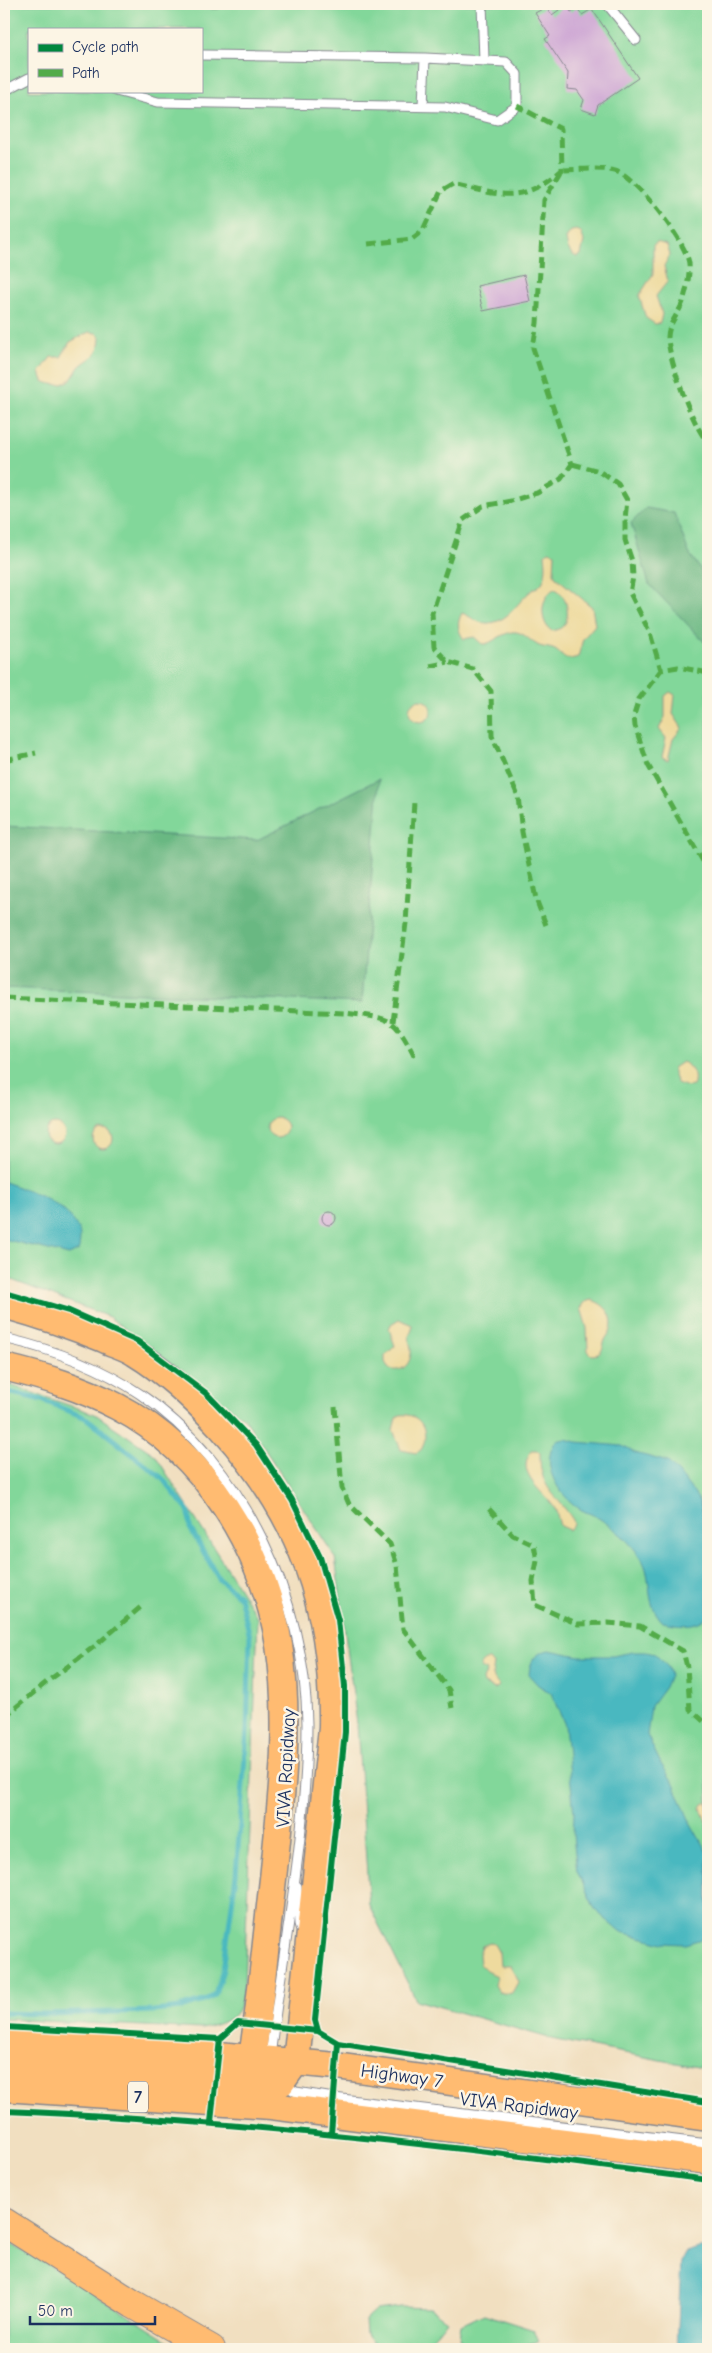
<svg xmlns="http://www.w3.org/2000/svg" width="712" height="2353" viewBox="0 0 712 2353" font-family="'Comic Neue',sans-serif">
	<rect width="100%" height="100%" fill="#fcf5e5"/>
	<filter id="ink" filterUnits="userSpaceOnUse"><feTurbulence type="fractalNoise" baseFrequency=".02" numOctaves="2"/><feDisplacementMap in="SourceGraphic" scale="10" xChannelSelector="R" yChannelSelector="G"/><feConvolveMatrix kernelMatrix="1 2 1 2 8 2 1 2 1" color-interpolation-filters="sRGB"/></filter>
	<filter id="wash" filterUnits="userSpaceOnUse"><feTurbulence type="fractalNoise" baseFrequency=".0096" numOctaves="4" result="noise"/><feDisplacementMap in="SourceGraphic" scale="20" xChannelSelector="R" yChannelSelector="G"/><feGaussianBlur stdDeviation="1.12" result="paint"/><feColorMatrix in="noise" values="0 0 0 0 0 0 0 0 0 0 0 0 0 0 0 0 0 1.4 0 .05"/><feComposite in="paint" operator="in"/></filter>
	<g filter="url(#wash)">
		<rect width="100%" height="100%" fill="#f1dfc0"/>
		<path fill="#82d79a" stroke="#4e837c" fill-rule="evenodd" d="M4 4H708V2069L556 2040 416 2000 369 1905 357 1724 335 1557 245 1419 109 1317 4 1277ZM29 29H201V91H29Z
			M4 1383 95 1414 155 1455 258 1618 244 1985C240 2018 233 2020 202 2029L4 2019Z
			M4 2241 47 2264 181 2349H4Z
			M400 2307 430 2308 447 2320C423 2353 416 2349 378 2349L366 2334 365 2320 376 2310Z
			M484 2314 534 2330 539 2341 512 2349H477L471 2348 459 2338 461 2325Z"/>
		<path fill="#69b882" stroke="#427470" d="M646 508 674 513 689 553 708 580V646L649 584 631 523Z
			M379 779 362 1003 4 988V826L257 840Z"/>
		<path fill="#eeda9e" stroke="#84847e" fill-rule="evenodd" d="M577 230 581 232 584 241 581 255 577 257C569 254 567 247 566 238L571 231Z
			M657 242 667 245 670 255 664 266 668 281 656 296 662 314 660 323 655 324 646 318 639 296 653 274V245Z
			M89 332 96 333 100 337C99 355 94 355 81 365 78 367 77 371 74 375 67 387 54 386 43 381L40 372 51 357H61L70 342Z
			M549 551 555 553 554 573 556 577 592 607 595 625 583 639 578 657C562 662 566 657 555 650 549 647 541 648 536 644 529 640 524 633 516 632 505 630 489 646 483 644 480 643 477 639 474 637L464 639C457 630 457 622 462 613 470 616 476 622 484 623 507 625 516 603 531 591 536 587 540 587 543 581 547 572 546 563 545 554ZM554 589C566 591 572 617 563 626 561 629 555 630 552 631 539 623 540 597 554 589Z
			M670 692 675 695 673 714 682 728 673 739 668 760 662 757 666 738 659 729 665 717V696Z
			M409 711a11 11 0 1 1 22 0a11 11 0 1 1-22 0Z
			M682 1062C692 1067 697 1075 693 1086L688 1087 677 1083 673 1074V1068Z
			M267 1128a10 10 0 1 1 20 0a10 10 0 1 1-20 0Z
			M45 1134a10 10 0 1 1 20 0a10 10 0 1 1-20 0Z
			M93 1139a10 10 0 1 1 20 0a10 10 0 1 1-20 0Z
			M591 1300C604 1303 615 1315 611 1329 610 1333 607 1336 605 1340 602 1349 603 1355 592 1355L588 1351 587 1328 581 1308 585 1302Z
			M399 1319 412 1325C413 1331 410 1332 409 1337 409 1342 412 1348 411 1353 410 1366 401 1373 389 1369L385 1362V1356L395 1346 389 1329 391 1324Z
			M400 1415C421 1412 431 1433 421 1450L416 1453 401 1450 393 1430 396 1418Z
			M532 1450H537L540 1453C539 1489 556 1493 573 1520L574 1524 569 1530 560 1526C558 1519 557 1512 554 1507 541 1489 514 1473 532 1450Z
			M485 1660H489L494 1664 492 1676 499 1686 495 1689 484 1684 483 1680 487 1671 481 1668V1663Z
			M708 1802V1826L701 1808 703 1804Z
			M490 1943 494 1944 499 1953 500 1966H511L518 1982 512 1993 507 1994 499 1992 495 1985 497 1976 487 1971 480 1964 479 1954 482 1946Z"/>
		<path fill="#49b8c0" stroke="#32748f" d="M4 1182C29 1191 68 1203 79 1231 81 1236 79 1245 79 1250L69 1255 4 1239Z
			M565 1439 577 1442 622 1446 635 1453 668 1462 679 1473 699 1500 708 1529V1615C698 1628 678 1625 663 1622 643 1602 654 1578 641 1558 631 1543 616 1529 600 1519 594 1514 586 1513 580 1509 558 1495 539 1464 556 1441Z
			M549 1650 579 1656H613L633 1652H646L655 1654 668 1667 670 1675 665 1687 651 1706 647 1735 661 1764 673 1782 691 1824 708 1854V1937L685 1944 663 1943 621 1932 596 1911 577 1871 573 1835 574 1813 565 1725 551 1693 538 1685 529 1675C530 1661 535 1653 549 1650Z
			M699 2248H708V2349H677L681 2261 686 2252Z"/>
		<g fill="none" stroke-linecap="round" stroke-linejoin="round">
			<path stroke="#49b8c0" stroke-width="5" d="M4 1391 42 1400 86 1418 162 1478 189 1512 190 1528 219 1579 240 1597 250 1636 247 1731 236 1875 223 1970 215 1994 207 2000 180 2008 155 2011 45 2014 4 2013"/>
		</g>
		<g id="blocks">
			<path fill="#d0abd5" d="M195 4H217V7H195Z
				M566 5 571 12 577 8 582 15 592 9 638 78 598 105 595 114 581 109 584 100 577 90 567 89 568 73 545 39 550 36 535 13 546 7 552 15Z
				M524 275 530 301 483 311 477 286Z
				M322 1218a7 7 0 1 1 14 0a7 7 0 1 1-14 0Z"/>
		</g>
	</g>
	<g filter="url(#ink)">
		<use href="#blocks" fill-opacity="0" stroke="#86878f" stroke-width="1"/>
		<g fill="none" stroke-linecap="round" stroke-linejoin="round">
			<g stroke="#86878f" stroke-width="11">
				<path id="lane" d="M482 4 484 60
					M607 4 636 40
					M4 91 29 78
					M116 91 158 102 445 107 497 120 517 106V74L506 62 425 58 201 55
					M423 106 425 58
					M4 1338C51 1349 99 1366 140 1394 244 1464 306 1600 307 1724 307 1835 283 1947 270 2057
					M297 1886 299 1924 301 1930
					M283 2084 296 2092 334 2098 708 2144"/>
			</g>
			<g stroke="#86878f" stroke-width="29">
				<path id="primary" d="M4 1305C40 1315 70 1325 104 1339 114 1344 126 1347 135 1353 168 1373 195 1399 221 1427 302 1517 334 1607 332 1728L296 2062 281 2083 107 2070 4 2066
					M4 1367C45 1377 80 1387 118 1407 205 1452 264 1550 279 1645 291 1722 281 1802 273 1879 266 1939 261 1998 252 2058L258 2082 271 2106
					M4 2043 218 2055 336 2066 708 2118
					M4 2088 271 2106 708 2161"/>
			</g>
			<g stroke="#86878f" stroke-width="30">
				<path id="highway" d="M4 2222 133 2304 211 2349"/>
			</g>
			<use href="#lane" stroke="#fff" stroke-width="9"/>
			<use href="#primary" stroke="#ffbb71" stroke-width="26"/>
			<use href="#highway" stroke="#ffbb71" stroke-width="28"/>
			<path stroke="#52ab49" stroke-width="5" stroke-dasharray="10 5" stroke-linecap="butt" d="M368 244 412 239 423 230 441 191 453 184C500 195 521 205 562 170L561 129 517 106
				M572 464 599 471 618 484 627 500 625 519V540L632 561 633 577 630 593 650 633 661 670
				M430 666 448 662
				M708 673 678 667 661 670 639 699 634 715 635 726 648 765 708 870
				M4 760 36 753
				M546 925 536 899 522 832 518 796 492 736 491 691 473 669 448 662 434 647 432 613 463 520 483 506 511 501 537 493 561 479 572 464 533 348 537 323 544 200 562 170C579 170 598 167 615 171 635 176 688 244 689 264 690 276 686 291 683 302 679 313 668 324 668 337 668 358 693 428 708 442
				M4 998 344 1013C390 1019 394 1014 415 1058
				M393 1022 406 923 414 802
				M335 1407 342 1488 349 1504 390 1544 397 1565 403 1629 449 1690 452 1708
				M489 1509 513 1535 534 1545 537 1561 533 1581 535 1605 578 1624 608 1623 640 1626 683 1651 687 1667 690 1709 708 1725
				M4 1717 48 1681 95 1646 143 1605"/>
			<g stroke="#fcf5e5" stroke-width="9">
				<path id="cycleway" d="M4 1292 69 1311 137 1341 207 1394 256 1445 292 1500 320 1557 338 1620 345 1686V1732L315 2020 318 2031
					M4 2027 220 2039 238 2023 318 2031 338 2043 362 2047 708 2102
					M4 2111C240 2120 474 2149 708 2180
					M211 2122 220 2039
					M331 2134 338 2043"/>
			</g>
			<use href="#cycleway" stroke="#00873e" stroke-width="6"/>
		</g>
	</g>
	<g text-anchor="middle" stroke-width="5" stroke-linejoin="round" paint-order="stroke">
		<rect fill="#fcf5e5" stroke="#5e6a86" stroke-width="1" x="128" y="2081.5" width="20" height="31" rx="4"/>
		<g font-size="18" font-weight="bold" fill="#1b2f5e">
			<text x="138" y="2103">7</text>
		</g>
		<g font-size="19" fill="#1b2f5e" stroke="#fcf5e5">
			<text transform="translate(285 1768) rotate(-87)" y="7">VIVA Rapidway</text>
			<text transform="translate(402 2075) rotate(8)" y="7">Highway 7</text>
			<text transform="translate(519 2105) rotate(7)" y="7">VIVA Rapidway</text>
		</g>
	</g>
	<rect width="712" height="2353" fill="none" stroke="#fcf5e5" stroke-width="20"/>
	<rect x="28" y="28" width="175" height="65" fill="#fcf5e5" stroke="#a2a6af"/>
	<rect x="38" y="44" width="25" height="8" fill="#00873e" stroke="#a2a6af"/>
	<text x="72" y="52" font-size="15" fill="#1b2f5e">Cycle path</text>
	<rect x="38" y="69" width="25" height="8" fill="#52ab49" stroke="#a2a6af"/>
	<text x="72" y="78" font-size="15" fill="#1b2f5e">Path</text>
	<path d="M30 2316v8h125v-8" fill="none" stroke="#1b2f5e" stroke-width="2.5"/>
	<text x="38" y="2316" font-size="15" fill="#1b2f5e" stroke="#fcf5e5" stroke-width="4" paint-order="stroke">50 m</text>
</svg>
